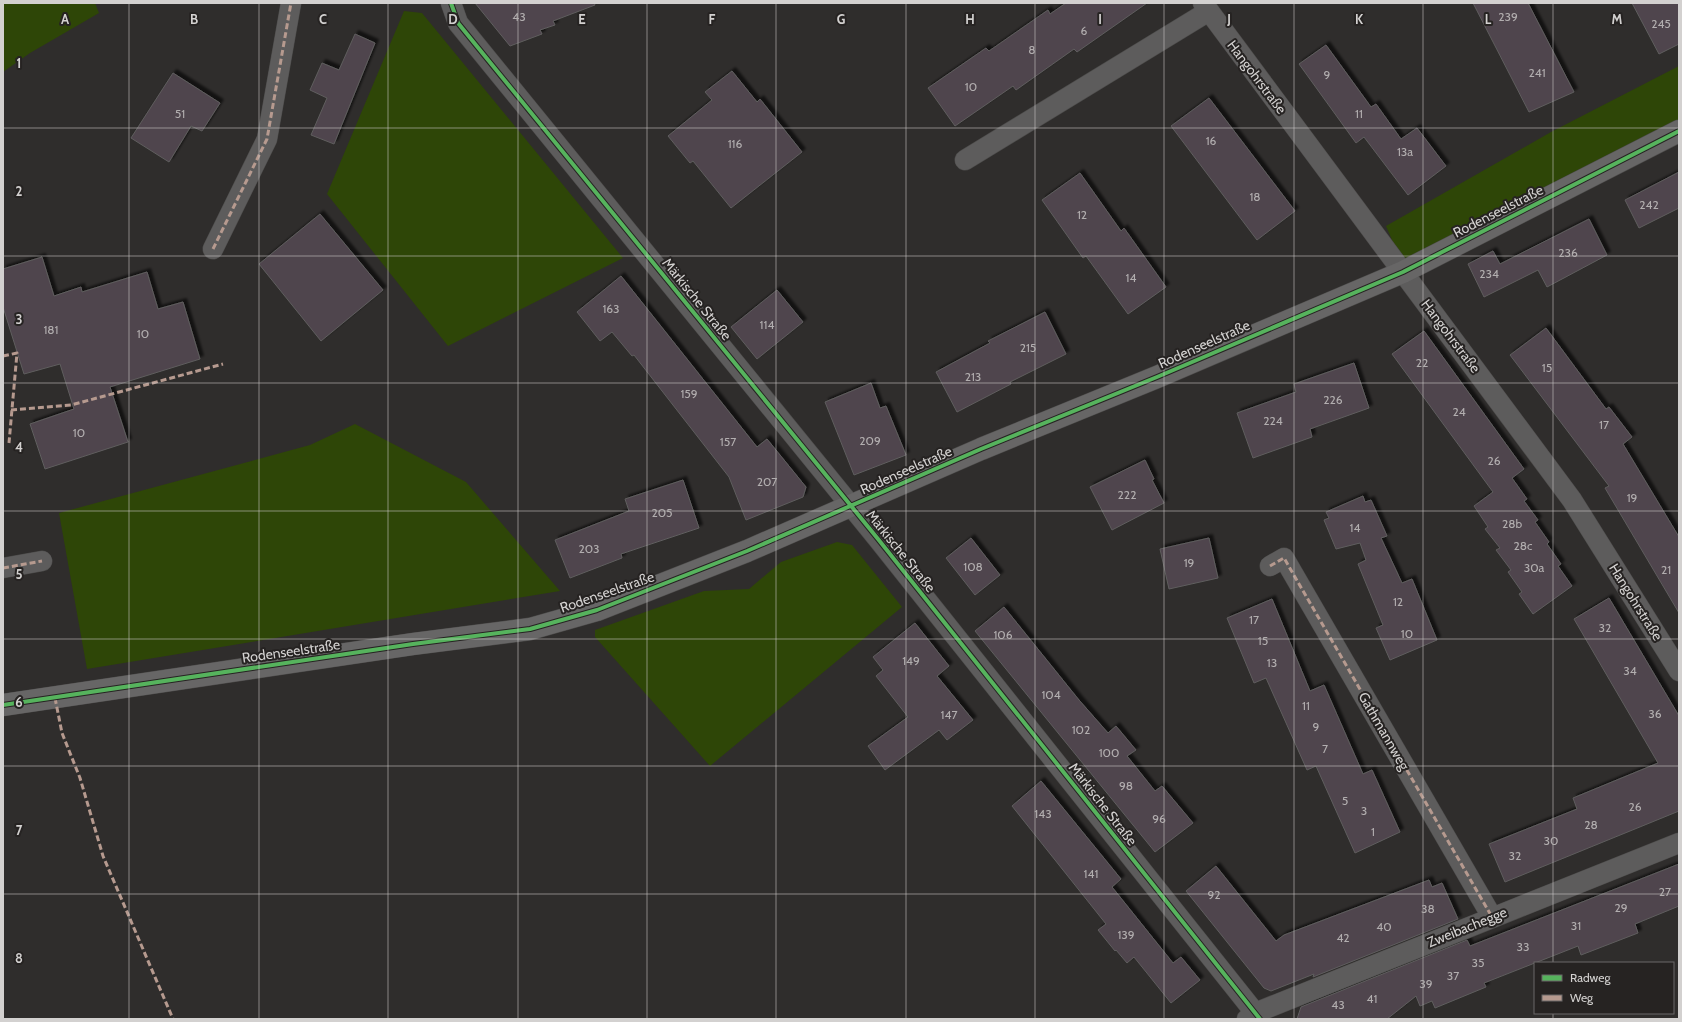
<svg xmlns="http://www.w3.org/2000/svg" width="1682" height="1022" viewBox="0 0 1682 1022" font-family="Cabin,sans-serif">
	<defs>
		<filter id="shadow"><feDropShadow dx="3.5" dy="-3.5" stdDeviation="1" flood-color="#0009"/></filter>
	</defs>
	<rect width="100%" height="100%" fill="#2f2d2c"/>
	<path fill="#2e4607" d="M3 3H95L99 13 30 53 3 72Z
		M404 11 422 13 623 258 448 346 327 194Z
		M1679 66V127L1404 268 1386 226 1551 132Z
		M355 424 466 482 560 591 87 669 59 513 310 445Z
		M837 542 852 545 902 607 710 766 595 637V630L704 591 749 589 781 562Z"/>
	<path fill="#4f444d" stroke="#5f5e5e" filter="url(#shadow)" d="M475 3H594L595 5 553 21 555 25 540 30 542 34 510 46Z
		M1066 3H1147L1077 52 1074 49 1016 90 1013 86 955 126 928 88 986 48 989 51 1048 10 1050 14Z
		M1473 3H1528L1574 92 1529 112Z
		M1632 3H1679V44L1659 54Z
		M355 34 375 43 334 144 311 135 327 98 310 90 322 63 339 70Z
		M1326 45 1371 107 1376 104 1401 139 1417 128 1446 166 1408 195 1364 137 1356 143 1299 64Z
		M732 71 757 102 760 99 802 152 731 208 693 161 690 163 668 136 712 100 705 92Z
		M173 73 220 103 202 131 191 126 169 162 131 138Z
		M1209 98 1295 211 1257 240 1171 126Z
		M1679 172V208L1639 228 1625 200Z
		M1080 173 1121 231 1124 228 1166 287 1128 314 1086 256 1083 258 1042 200Z
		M320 214 383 290 321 341 259 264Z
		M1589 219 1607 255 1547 287 1538 270 1484 297 1468 264 1493 251 1500 264Z
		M42 257 54 296 81 287 82 292 147 272 158 309 183 302 200 359 110 387 128 442 45 469 30 424 74 409 60 364 24 374 3 307V269Z
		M621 276 757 447 767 439 806 487 803 497 746 520 729 477 634 355 632 356 612 332 600 341 577 312Z
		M777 290 803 322 757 359 731 327Z
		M1045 312 1066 354 1010 382 1011 384 957 412 936 372 990 343 988 341Z
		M1546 328 1606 409 1609 407 1632 437 1623 444 1679 537V613L1605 488 1609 486 1510 355Z
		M1424 331 1524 469 1512 478 1527 499 1524 501 1538 520 1535 522 1549 542 1547 544 1561 564 1558 566 1572 586 1533 614 1519 594 1522 592 1508 572 1511 570 1496 550 1500 548 1485 529 1488 527 1474 506 1493 492 1392 354Z
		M1354 363 1369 408 1310 429 1312 437 1253 458 1237 413 1296 392 1294 384Z
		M871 383 880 408 886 406 906 455 854 475 825 402Z
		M1145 460 1154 479 1152 480 1164 503 1112 530 1090 487Z
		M683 480 699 528 621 554 622 558 570 578 555 540 629 511 625 499Z
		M1363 496 1365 502 1371 500 1387 536 1381 538 1402 583 1412 579 1437 640 1390 660 1376 628 1383 625 1358 564 1366 560 1360 543 1336 549 1324 520 1329 518 1326 512Z
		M971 538 1000 575 975 595 946 558Z
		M1209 538 1218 578 1169 589 1160 549Z
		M1609 598 1679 716V811L1505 882 1489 844 1577 809 1573 798 1658 763 1574 619Z
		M1272 599 1310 691 1324 685 1363 774 1372 770 1400 832 1355 853 1316 766 1307 770 1266 678 1254 683 1227 618Z
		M1004 607 1079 700 1108 733 1116 726 1136 750 1127 756 1155 791 1162 786 1193 823 1155 852 975 631Z
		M915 623 949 666 937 676 973 720 947 740 939 730 885 770 868 746 908 717 876 676 883 670 873 657Z
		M1041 781 1121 879 1112 887 1173 963 1181 957 1200 980 1171 1003 1134 957 1127 963 1116 950 1115 951 1098 930 1106 924 1012 806Z
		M1679 864V906L1635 924 1638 933 1581 955 1578 946 1484 983 1486 987 1435 1008 1432 1001 1420 1006 1416 996 1387 1019H1297L1301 1007 1467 940 1470 946Z
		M1216 866 1276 941 1284 935 1429 880 1432 887 1442 883 1458 919 1313 977 1314 974 1271 991 1264 988 1186 891Z"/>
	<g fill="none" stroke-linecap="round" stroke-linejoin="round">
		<g stroke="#4c4b4a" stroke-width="21">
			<path id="minor" d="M451 3 458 23 878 539 1260 1019
				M1203 3 1572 500 1679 671
				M965 160 1209 11
				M213 249 267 139 291 3
				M1270 566 1284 558 1492 917
				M3 568 42 561
				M1247 1019 1255 1013 1679 843"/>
		</g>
		<g stroke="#4c4b4a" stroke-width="23">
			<path id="secondary" d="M3 705 413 644 530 629 597 610 747 551 981 449 1157 377 1403 272 1679 131"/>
		</g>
		<use href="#minor" stroke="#5d5c5c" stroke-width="20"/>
		<use href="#secondary" stroke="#676666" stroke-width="22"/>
		<path stroke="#b69a8f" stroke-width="3" stroke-dasharray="6 3" stroke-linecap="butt" d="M213 249 267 139 291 3
			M3 356 17 353 9 443
			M11 410 71 405 223 364
			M1270 566 1284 558 1492 917
			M3 568 42 561
			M55 698 62 733 80 778 103 856 173 1019"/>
		<g stroke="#262322" stroke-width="6">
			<path id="cycleway" d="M451 3 458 23 878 539 1260 1019
				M3 705 413 644 530 629 597 610 747 551 981 449 1157 377 1403 272 1679 131"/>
		</g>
		<use href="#cycleway" stroke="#56b35d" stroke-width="4"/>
	</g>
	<path fill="none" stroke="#d3d1d0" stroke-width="1" stroke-opacity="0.55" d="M129 3V1019M259 3V1019M388 3V1019M518 3V1019M647 3V1019M776 3V1019M906 3V1019M1035 3V1019M1164 3V1019M1294 3V1019M1423 3V1019M1553 3V963M3 128H1679M3 256H1679M3 383H1679M3 511H1679M3 639H1679M3 766H1679M3 894H1679M1553 1013V1019"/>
	<g text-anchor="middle" stroke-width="4" stroke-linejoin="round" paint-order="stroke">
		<g font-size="12" fill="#b2aeaf">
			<text x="519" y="21">43</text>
			<text x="1508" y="21">239</text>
			<text x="1661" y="28">245</text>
			<text x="1084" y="35">6</text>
			<text x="1032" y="54">8</text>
			<text x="1537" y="77">241</text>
			<text x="1327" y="79">9</text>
			<text x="971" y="91">10</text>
			<text x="180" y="118">51</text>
			<text x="1359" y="118">11</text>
			<text x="1211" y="145">16</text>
			<text x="735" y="148">116</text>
			<text x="1405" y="156">13a</text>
			<text x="1255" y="201">18</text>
			<text x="1649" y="209">242</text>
			<text x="1082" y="219">12</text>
			<text x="1568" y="257">236</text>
			<text x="1489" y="278">234</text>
			<text x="1131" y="282">14</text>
			<text x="611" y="313">163</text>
			<text x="767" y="329">114</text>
			<text x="51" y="334">181</text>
			<text x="143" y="338">10</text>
			<text x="1028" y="352">215</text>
			<text x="1422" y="367">22</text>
			<text x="1547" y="372">15</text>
			<text x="973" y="381">213</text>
			<text x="689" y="398">159</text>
			<text x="1333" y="404">226</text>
			<text x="1459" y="416">24</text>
			<text x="1273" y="425">224</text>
			<text x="1604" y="429">17</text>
			<text x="79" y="437">10</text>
			<text x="870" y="445">209</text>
			<text x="728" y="446">157</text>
			<text x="1494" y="465">26</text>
			<text x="767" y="486">207</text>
			<text x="1127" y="499">222</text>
			<text x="1632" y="502">19</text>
			<text x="662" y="517">205</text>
			<text x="1512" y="528">28b</text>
			<text x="1355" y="532">14</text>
			<text x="1523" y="550">28c</text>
			<text x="589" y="553">203</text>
			<text x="1189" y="567">19</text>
			<text x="973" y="571">108</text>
			<text x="1534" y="572">30a</text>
			<text x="1666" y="574">21</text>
			<text x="1398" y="606">12</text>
			<text x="1254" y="624">17</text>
			<text x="1605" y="632">32</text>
			<text x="1407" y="638">10</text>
			<text x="1003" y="639">106</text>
			<text x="1263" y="645">15</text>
			<text x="911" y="665">149</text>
			<text x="1272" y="667">13</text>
			<text x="1630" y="675">34</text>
			<text x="1051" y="699">104</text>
			<text x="1306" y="710">11</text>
			<text x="1655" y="718">36</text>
			<text x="949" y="719">147</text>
			<text x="1316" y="731">9</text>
			<text x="1081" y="734">102</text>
			<text x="1325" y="753">7</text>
			<text x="1109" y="757">100</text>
			<text x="1126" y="790">98</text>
			<text x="1345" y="805">5</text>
			<text x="1635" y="811">26</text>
			<text x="1364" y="815">3</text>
			<text x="1043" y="818">143</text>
			<text x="1159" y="823">96</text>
			<text x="1591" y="829">28</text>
			<text x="1373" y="836">1</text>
			<text x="1551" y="845">30</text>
			<text x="1515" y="860">32</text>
			<text x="1091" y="878">141</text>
			<text x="1665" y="896">27</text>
			<text x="1214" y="899">92</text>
			<text x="1621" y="912">29</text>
			<text x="1428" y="913">38</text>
			<text x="1576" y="930">31</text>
			<text x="1384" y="931">40</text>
			<text x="1126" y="939">139</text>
			<text x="1343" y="942">42</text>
			<text x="1523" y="951">33</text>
			<text x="1478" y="967">35</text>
			<text x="1453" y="980">37</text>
			<text x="1426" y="988">39</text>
			<text x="1372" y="1003">41</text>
			<text x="1338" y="1009">43</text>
		</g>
		<g font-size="14" fill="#d3d1d0" stroke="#262322">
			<text transform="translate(1257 77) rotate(53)" y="5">Hangohrstraße</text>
			<text transform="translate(1498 211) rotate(-27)" y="5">Rodenseelstraße</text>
			<text transform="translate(697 299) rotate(51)" y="5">Märkische Straße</text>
			<text transform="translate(1451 336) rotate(53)" y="5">Hangohrstraße</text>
			<text transform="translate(1204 344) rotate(-24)" y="5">Rodenseelstraße</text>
			<text transform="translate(906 470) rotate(-24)" y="5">Rodenseelstraße</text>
			<text transform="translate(901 551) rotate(51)" y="5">Märkische Straße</text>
			<text transform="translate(607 592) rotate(-19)" y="5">Rodenseelstraße</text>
			<text transform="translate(1636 602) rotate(58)" y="5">Hangohrstraße</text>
			<text transform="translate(291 651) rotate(-8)" y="5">Rodenseelstraße</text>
			<text transform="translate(1384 731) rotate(60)" y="5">Gathmannweg</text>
			<text transform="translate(1103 804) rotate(52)" y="5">Märkische Straße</text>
			<text transform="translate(1467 927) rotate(-22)" y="5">Zweibachegge</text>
		</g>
	</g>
	<g font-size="13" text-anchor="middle" font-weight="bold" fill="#d3d1d0" stroke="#262322" stroke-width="4" stroke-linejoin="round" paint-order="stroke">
		<text x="65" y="24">A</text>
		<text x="194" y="24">B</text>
		<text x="323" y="24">C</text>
		<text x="453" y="24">D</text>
		<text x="582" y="24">E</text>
		<text x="712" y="24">F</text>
		<text x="841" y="24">G</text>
		<text x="970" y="24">H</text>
		<text x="1100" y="24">I</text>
		<text x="1229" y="24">J</text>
		<text x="1359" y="24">K</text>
		<text x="1488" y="24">L</text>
		<text x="1617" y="24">M</text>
		<text x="19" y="68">1</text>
		<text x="19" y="196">2</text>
		<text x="19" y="324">3</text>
		<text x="19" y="452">4</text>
		<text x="19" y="579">5</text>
		<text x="19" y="707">6</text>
		<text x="19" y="835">7</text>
		<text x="19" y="963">8</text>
	</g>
	<rect width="1682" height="1022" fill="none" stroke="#d3d1d0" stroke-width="8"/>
	<rect x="1534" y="962" width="140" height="52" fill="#262322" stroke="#6b6968"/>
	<rect x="1542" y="975" width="20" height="6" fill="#56b35d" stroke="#6b6968"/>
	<text x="1570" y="982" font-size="12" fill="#d3d1d0">Radweg</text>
	<rect x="1542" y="995" width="20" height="6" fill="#b69a8f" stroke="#6b6968"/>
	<text x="1570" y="1002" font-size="12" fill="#d3d1d0">Weg</text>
</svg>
